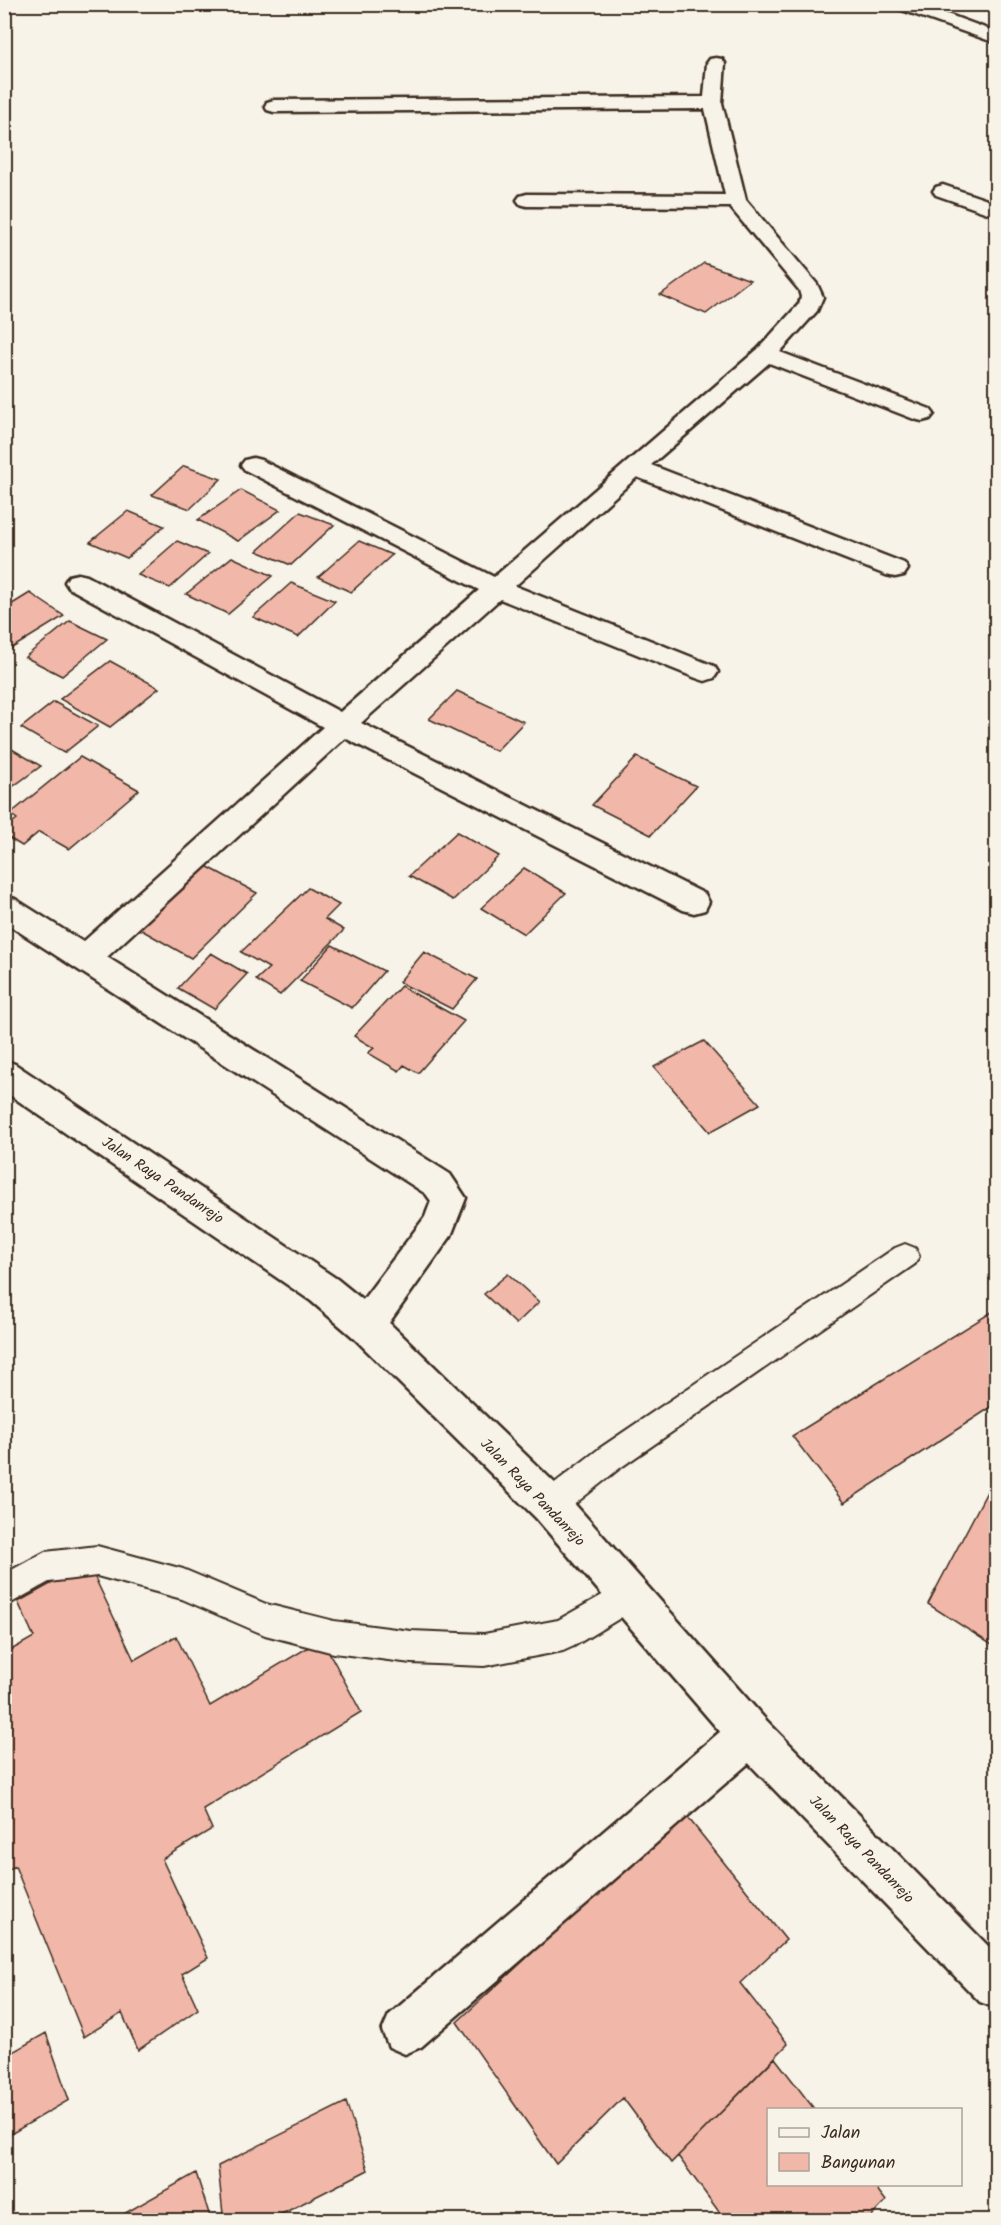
<svg xmlns="http://www.w3.org/2000/svg" width="1001" height="2225" viewBox="0 0 1001 2225" font-family="Kalam,sans-serif">
	<rect width="100%" height="100%" fill="#f7f3e8"/>
	<filter id="ink" filterUnits="userSpaceOnUse"><feTurbulence type="fractalNoise" baseFrequency=".0167" numOctaves="2"/><feDisplacementMap in="SourceGraphic" scale="12" xChannelSelector="R" yChannelSelector="G"/><feConvolveMatrix kernelMatrix="1 2 1 2 8 2 1 2 1" color-interpolation-filters="sRGB"/></filter>
	<g filter="url(#ink)">
		<path fill="#f1b8a9" stroke="#3b2a1e" stroke-width="1.5" d="M704 263 750 280 706 314 660 295Z
			M184 466 221 479 190 509 152 495Z
			M241 490 280 510 238 541 198 520Z
			M128 511 164 526 127 558 90 542Z
			M300 512 334 525 291 565 257 551Z
			M177 541 208 554 170 588 138 575Z
			M359 541 392 555 351 592 318 577Z
			M232 557 273 576 228 614 186 594Z
			M291 583 335 601 298 637 253 617Z
			M30 593 64 616 7 651 4 649V609Z
			M70 621 107 639 62 676 25 657Z
			M110 661 159 688 110 727 60 699Z
			M457 691 524 722 496 751 429 719Z
			M54 702 98 726 64 753 21 728Z
			M10 748 41 766 4 793V752Z
			M80 757 139 790 69 849 39 832 22 846 4 835V829L17 819 10 814Z
			M637 757 696 786 651 835 592 805Z
			M457 832 499 856 453 900 409 876Z
			M195 860 257 893 191 958 129 923Z
			M524 868 566 893 524 934 481 908Z
			M308 888 339 905 325 919 344 930 280 995 256 980 269 968 241 952Z
			M332 945 384 971 352 1008 300 981Z
			M424 952 477 979 452 1009 399 982Z
			M211 953 247 974 214 1009 178 988Z
			M401 986 464 1021 418 1073 404 1065 399 1071 368 1053 374 1048 354 1036Z
			M704 1041 760 1104 710 1132 654 1067Z
			M508 1274 539 1302 516 1324 484 1294Z
			M995 1310 996 1404 844 1503 792 1436Z
			M991 1484 996 1487 995 1647 928 1604Z
			M88 1563 134 1660 176 1636 210 1706 322 1639 361 1712 203 1809 212 1829 162 1859 208 1958 182 1974 198 2009 138 2050 122 2013 84 2037 15 1866 4 1872V1654L34 1637 18 1602Z
			M677 1804 786 1940 740 1983 788 2044 671 2163 623 2098 556 2164 457 2022 573 1915Z
			M46 2033 69 2100 4 2138V2057Z
			M775 2058 815 2110H768V2184H873L886 2201 868 2220H725L678 2156Z
			M346 2102 368 2170 270 2220H227L223 2214 218 2166Z
			M196 2173 211 2220H113Z"/>
		<g fill="none" stroke-linecap="round" stroke-linejoin="round">
			<g stroke="#3b2a1e" stroke-width="4">
				<path id="service" d="M905 1244 915 1248 919 1256 915 1264 620 1468 561 1515 550 1519 539 1515 535 1505 539 1495 600 1448 895 1248Z
					M97 1546 183 1569 266 1604 334 1621 411 1631 484 1634 558 1620 629 1580 640 1584 644 1595 640 1606 574 1646 563 1651 484 1666 411 1663 334 1653 265 1635 182 1599 97 1576 49 1582 4 1607V1574L45 1552Z"/>
			</g>
			<g stroke="#3b2a1e" stroke-width="5">
				<path id="minor" d="M894 4H920L996 32V43L896 8Z
					M716 58 722 59 725 63 722 103 746 200 817 284 823 297 817 311 780 352 930 409 934 414 930 419 922 421 914 419 769 363 651 465 904 563 908 569 904 575 895 577 886 575 637 477 515 586 714 666 718 672 714 678 705 681 696 678 500 599 361 723 705 894 709 902 705 910 694 913 683 910 345 738 107 957 450 1174 466 1198 451 1236 379 1337 366 1341 353 1337 348 1325 353 1313 425 1217 431 1201 426 1194 4 922V896L15 899 83 942 323 727 69 588 65 582 69 576 78 574 87 576 340 712 479 590 245 470 241 465 245 460 253 458 261 460 494 577 758 349 799 304 801 297 799 290 730 207 527 206 520 204 517 200 520 196 527 194 725 195 705 109 274 112 267 110 265 106 267 102 274 100 704 97 707 63 710 59Z
					M943 185 996 203V216L936 195 933 191 936 187Z
					M750 1713 765 1719 771 1734 765 1749 421 2047 405 2054 389 2047 382 2031 389 2015 735 1719Z"/>
			</g>
			<g stroke="#3b2a1e" stroke-width="5">
				<path id="secondary" d="M4 1060 15 1064 337 1279 379 1313 564 1492 765 1719 996 1954V2008L980 2002 735 1749 536 1518 353 1337 311 1301 4 1091Z"/>
			</g>
			<use href="#service" fill="#f7f3e8" fill-rule="evenodd"/>
			<use href="#minor" fill="#f7f3e8" fill-rule="evenodd"/>
			<use href="#secondary" fill="#f7f3e8" fill-rule="evenodd"/>
		</g>
	</g>
	<g text-anchor="middle" stroke-width="4.5" stroke-linejoin="round" paint-order="stroke">
		<g font-size="15" fill="#3b2a1e" stroke="#f7f3e8">
			<text transform="translate(163 1180) rotate(34)" y="5">Jalan Raya Pandanrejo</text>
			<text transform="translate(533 1492) rotate(46)" y="5">Jalan Raya Pandanrejo</text>
			<text transform="translate(862 1849) rotate(46)" y="5">Jalan Raya Pandanrejo</text>
		</g>
	</g>
	<rect width="1001" height="2225" fill="none" stroke="#f7f3e8" stroke-width="24"/>
	<rect x="12" y="12" width="977" height="2201" fill="none" stroke="#3b2a1e" stroke-width="2" filter="url(#ink)"/>
	<rect x="767" y="2108" width="195" height="78" fill="#f7f3e8" stroke="#aca397" stroke-width="1.5"/>
	<rect x="779" y="2128" width="30" height="9" fill="#f7f3e8" stroke="#aca397" stroke-width="1.5"/>
	<text x="821" y="2138" font-size="18" fill="#3b2a1e">Jalan</text>
	<rect x="779" y="2153" width="30" height="18" fill="#f1b8a9" stroke="#aca397" stroke-width="1.5"/>
	<text x="821" y="2168" font-size="18" fill="#3b2a1e">Bangunan</text>
</svg>
